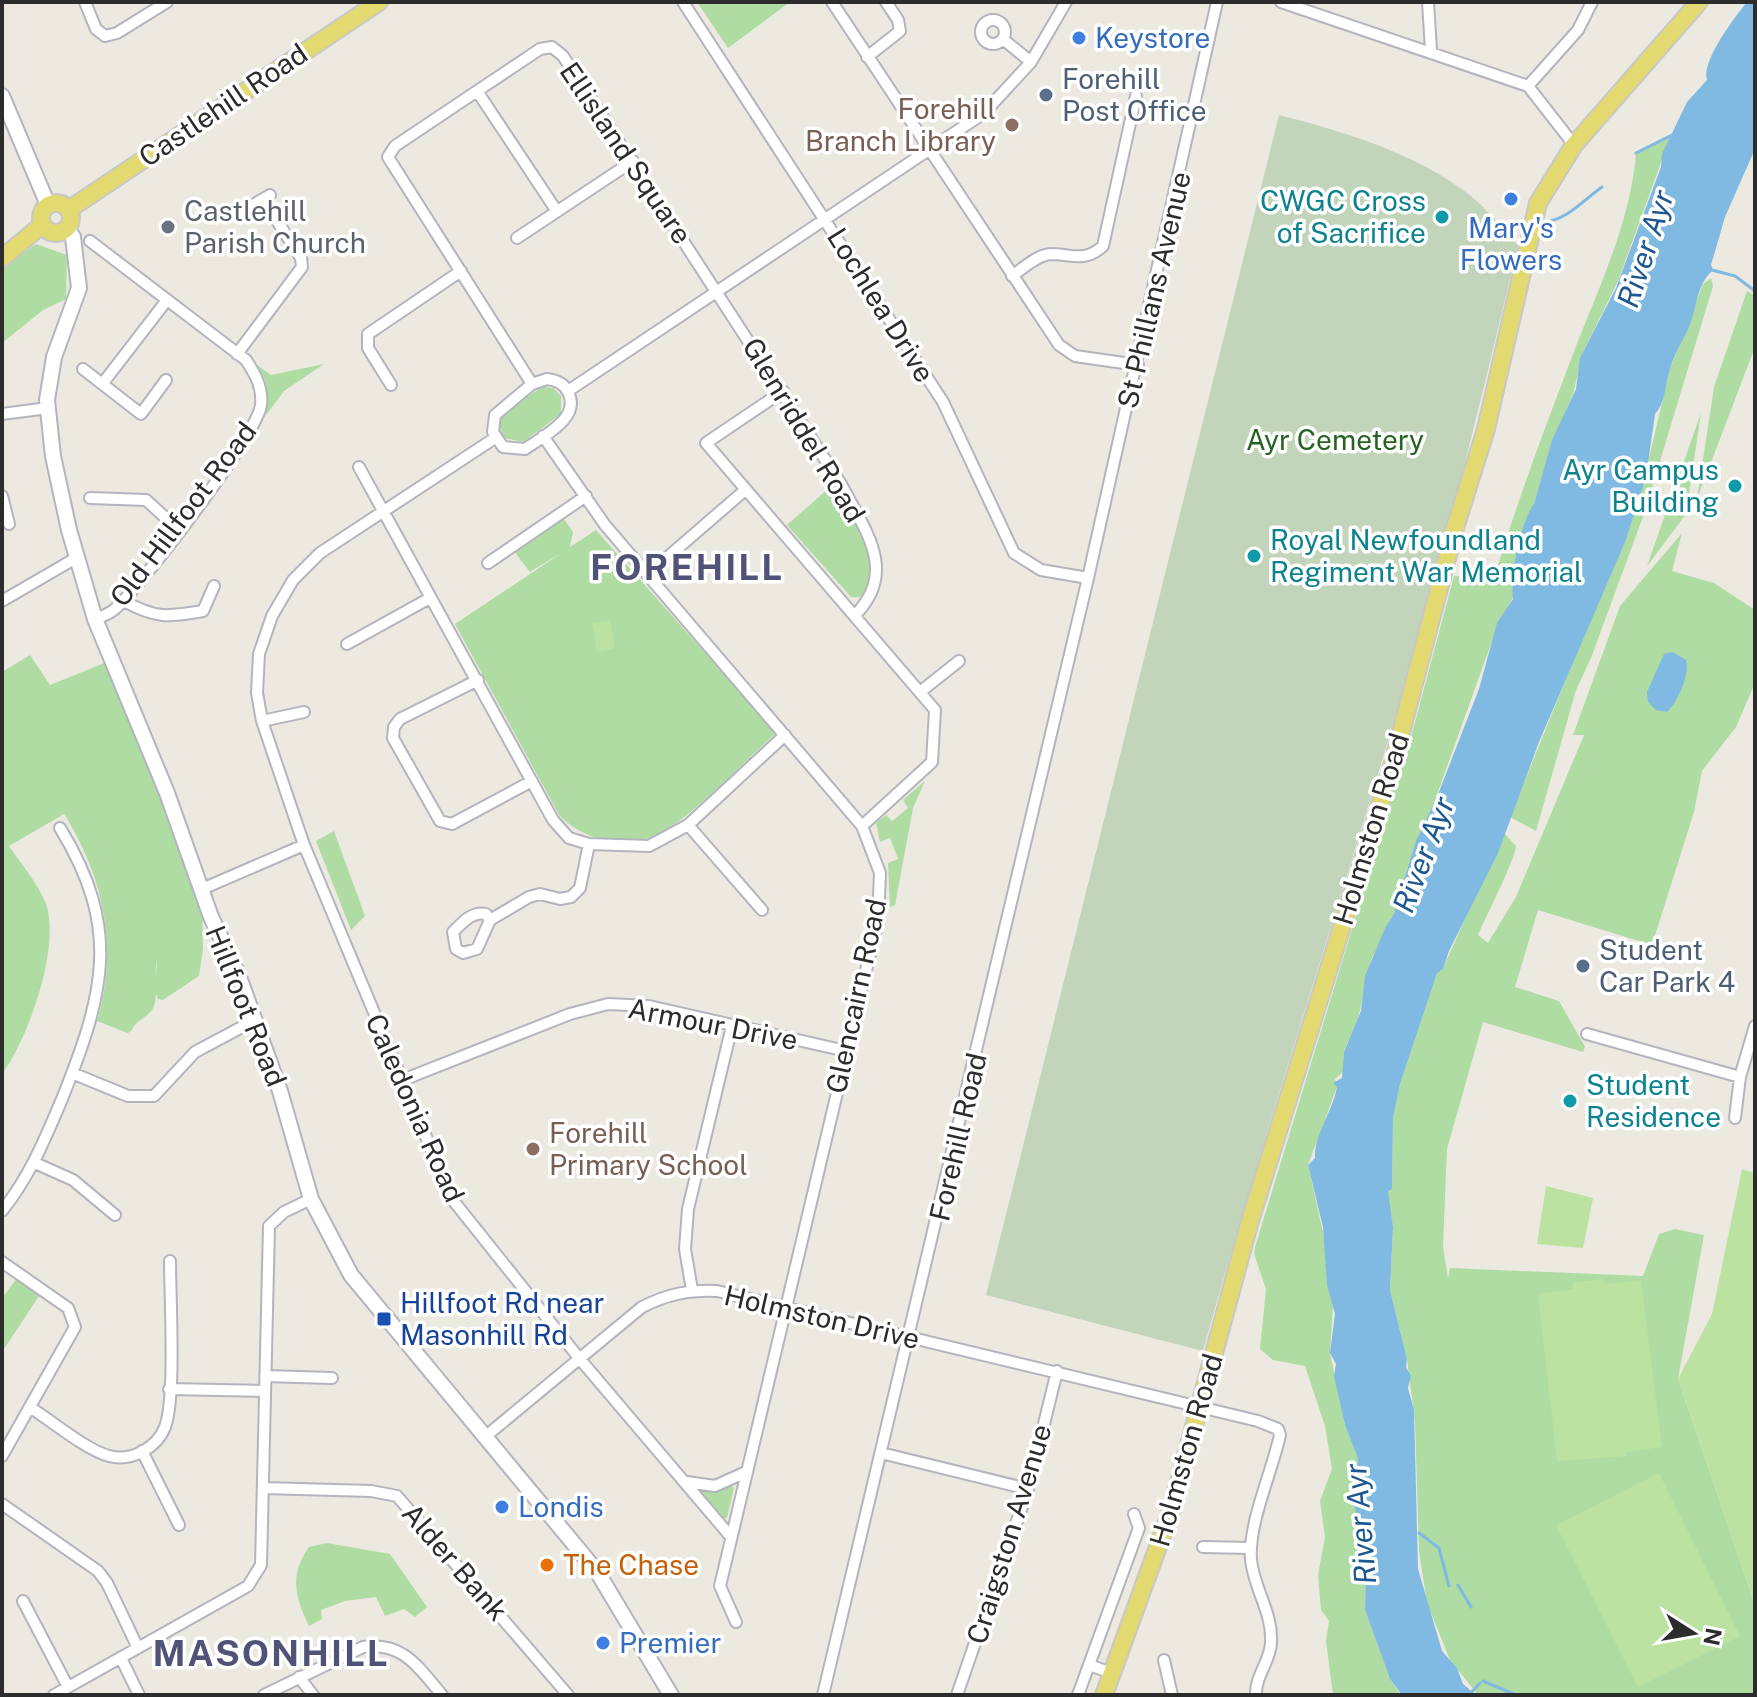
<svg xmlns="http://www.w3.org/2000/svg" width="1757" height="1697" viewBox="0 0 1757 1697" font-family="'Public Sans',sans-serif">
	<rect width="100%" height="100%" fill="#ece9e1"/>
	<path fill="#aedca3" d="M697 2H790L728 48Z
		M1671 135 1618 281 1583 352 1573 394 1550 448 1512 581 1514 595 1492 641 1395 912 1371 960 1358 1019 1344 1051 1343 1072 1335 1079 1337 1087 1308 1165 1324 1237 1333 1305 1330 1353 1345 1425 1358 1459 1357 1488 1367 1537 1365 1610 1390 1679 1401 1695H1333L1326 1641 1329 1621 1321 1610 1318 1575 1325 1537 1320 1501 1332 1469 1325 1426 1305 1366 1273 1360 1260 1349 1266 1289 1254 1254 1255 1247 1414 726 1454 576 1494 579C1517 500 1547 423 1576 346 1600 285 1631 220 1636 153Z
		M36 244 67 255 66 299 43 310 2 343V268Z
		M1711 278 1713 286 1644 514 1591 658 1576 690 1536 831 1510 817 1639 500 1670 369 1703 284Z
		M1747 291 1755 296V347L1697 499 1714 387Z
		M324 364 284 391 266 415 265 380 257 365 271 375Z
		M542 387 553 388 561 396V414L523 442 504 438 499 424 503 413Z
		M1701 413 1686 514 1647 566Z
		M837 481C845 498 904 603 851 597L787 525Z
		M564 519 573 532 570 547 596 530 776 733C746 759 684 827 649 838 617 848 581 838 559 815L455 624 563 552 530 572 513 550Z
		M1682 533 1672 571 1714 583 1755 610V683L1736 727 1702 771 1694 812 1652 945 1538 910 1515 987 1559 1001 1585 1047 1583 1052 1483 1022 1447 1149 1443 1247 1448 1278 1450 1268 1643 1276 1659 1234 1675 1229 1704 1235 1678 1379 1755 1605V1695H1478L1450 1660 1427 1603 1419 1551 1415 1422 1407 1359 1390 1290 1393 1227 1387 1191 1392 1188 1393 1118 1400 1084 1437 972 1443 968 1504 833 1516 846C1515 860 1486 916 1478 935L1488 943 1516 897 1584 735H1573L1620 606Z
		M30 655 50 685 112 660 202 889 203 949 199 976 163 1000 158 999 155 992 157 959C154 973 158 997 154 1006 149 1018 136 1019 132 1030L128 1033 97 1021C119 949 104 877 64 814L9 846C21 864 38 883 46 904 61 947 28 1039 2 1074V672Z
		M925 781 913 808 895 905 890 907 888 863 898 859 890 838 880 842 876 823 886 815 892 821 908 808 903 800Z
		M334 831 365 916 351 930 316 841Z
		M20 1274 43 1290 2 1352V1298Z
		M730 1485 734 1488 727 1518 720 1519 701 1496 703 1491Z
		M327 1543 390 1554 427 1607 415 1617 404 1609 385 1616 376 1597 345 1601 321 1610 322 1619 309 1626C295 1597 289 1575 309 1547Z"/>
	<path fill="#c2d4ba" d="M1279 115C1345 132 1416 153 1471 196 1488 210 1503 229 1518 245 1484 389 1449 532 1408 673 1342 900 1266 1124 1203 1351L986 1295Z"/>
	<path fill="#bce2a1" d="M610 620 615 648 597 652 592 623Z
		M1742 1169 1755 1173V1605L1678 1379 1712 1314Z
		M1546 1186 1593 1198 1583 1248 1537 1244Z
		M1604 1279 1605 1284 1641 1280 1662 1447 1627 1452V1456L1557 1461 1538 1294 1573 1289V1283Z
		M1659 1473 1740 1636 1638 1687 1556 1525Z"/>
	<path fill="#80b9e2" d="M1747 2H1755V149L1725 217 1711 265 1713 270C1696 285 1697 308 1689 327 1682 342 1673 356 1669 373 1665 386 1665 404 1655 414L1646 477 1625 542 1539 742 1498 853 1449 951 1443 969 1437 973 1400 1084 1393 1118 1392 1189 1388 1191 1393 1227 1390 1290 1407 1359 1406 1367 1411 1376 1408 1388 1414 1410 1418 1569 1442 1651 1457 1668 1463 1684 1476 1695H1402L1390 1679 1365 1610 1367 1537 1355 1509 1358 1459 1345 1425 1334 1376 1336 1364 1330 1353 1335 1314 1327 1285 1323 1227 1308 1165 1315 1158C1314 1134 1333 1111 1337 1087L1333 1083 1342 1078 1344 1052 1361 1011 1365 976 1385 928 1394 914 1416 841 1437 797 1479 689 1497 623 1513 599C1510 578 1520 522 1534 504L1552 440 1576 389 1580 358 1616 288 1661 167 1662 154 1687 102 1707 80C1701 61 1735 17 1747 2Z
		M1673 652 1686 660C1690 674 1678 702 1667 712L1656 710 1648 702 1647 692 1664 654Z"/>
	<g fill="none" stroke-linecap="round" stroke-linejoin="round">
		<path stroke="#80b9e2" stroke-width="3" d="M1636 153 1672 135
			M1542 223C1569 219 1582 201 1602 187
			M1712 270 1735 276 1755 291
			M1419 1533 1439 1548 1449 1586
			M1458 1585 1471 1607
			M1483 1681 1516 1695
			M1469 1695 1480 1683"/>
		<g stroke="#b4b4be" stroke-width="14">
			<path id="street" d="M85 2 96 29 105 36 117 33 167 2
				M683 2 943 402 1014 553 1041 570 1088 578
				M832 2 1059 345 1075 356 1138 365
				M1281 2 1528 86
				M1428 2 1431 50
				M981 32a12 12 0 1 1 24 0a12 12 0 1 1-24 0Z
				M1004 40 1031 62
				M867 57 900 31 898 20 886 2
				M477 91 556 210
				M1574 145 1528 86 1578 30 1592 2
				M253 205 270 195
				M517 238 633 161
				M90 241 246 360C255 374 263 387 261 405 257 435 142 584 116 608 110 614 103 616 95 619
				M1012 276C1022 269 1037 255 1050 254 1073 254 1084 263 1103 246L1136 96
				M237 354 302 267 301 258 263 199
				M83 369 141 414 166 380
				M547 379C556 380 564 383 568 392 582 418 542 437 525 449L503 447 493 432 495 415 532 384Z
				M103 383 167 300
				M532 384 388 157 395 146 540 49 552 47 563 56 841 484C864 529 899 571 855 615
				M391 385 368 348V334L461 271
				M568 391 984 113 1031 62 1066 2
				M783 391 706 443 935 710 932 762 862 826
				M2 414 48 408
				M543 436 605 525 862 826 880 873 878 920 720 1586 736 1622
				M495 438 320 553 293 580 272 616 259 654 257 693 262 721 304 845 452 1199 579 1358 731 1537
				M359 467 553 820 569 838 589 844 649 846 688 825 785 735
				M2 496 9 524
				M90 498 146 500 179 530
				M488 563 586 496
				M648 574 744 491
				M2 601 76 558
				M124 601C156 619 168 617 203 611L214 586
				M347 644 430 598
				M478 680 400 719 394 727 393 738 440 821 452 824 532 781
				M920 692 959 661
				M262 721 304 712
				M688 825 762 910
				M202 889 304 845
				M490 920 486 914C472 911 463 922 453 932L456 949 463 953 477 949 490 920 529 897 540 894 560 899 571 897 580 888 589 844
				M1587 1034 1740 1077
				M72 1073 128 1096H154L195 1052 255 1020
				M400 1081 570 1014 608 1004 649 1006 846 1051
				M1735 1118 1740 1077 1755 1026
				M35 1163 73 1180 115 1215
				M2 1211C30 1176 45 1139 62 1099 104 994 122 929 60 828
				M2 1262 68 1308 75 1327 2 1456
				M692 1290 685 1249 688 1209 732 1026
				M265 1376 332 1378
				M169 1389 265 1391
				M31 1408C52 1421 86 1450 109 1456 131 1462 157 1448 165 1427 176 1398 170 1298 170 1261
				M486 1436 642 1307C668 1294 688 1290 717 1291L1258 1421 1278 1429 1280 1435C1272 1472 1248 1524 1251 1560 1254 1589 1273 1613 1271 1643 1270 1662 1255 1676 1256 1695
				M142 1451 179 1525
				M881 1453 1028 1489
				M687 1482 715 1486 746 1472
				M263 1488 371 1491 397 1496 568 1695
				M2 1504 98 1571 107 1583 138 1648
				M1203 1547 1251 1548
				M23 1601 68 1687
				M121 1658 139 1695
				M1164 1660 1172 1695
				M1089 1665 1112 1673
				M299 1677 313 1695
				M54 1695 248 1586 261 1565 269 1226 284 1212 311 1199
				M264 1695 363 1647C403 1641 419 1668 442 1695
				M823 1695 1088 578 1217 2
				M957 1695 1028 1489 1057 1371
				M1078 1695 1139 1528 1134 1514"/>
		</g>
		<g stroke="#b4b4be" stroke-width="18">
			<path id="secondary" d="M2 96 48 205
				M67 229 73 237 79 288 54 357 47 400 53 456 69 530 95 619 167 793 211 917 238 974 280 1091 311 1199 351 1275 598 1573 671 1695"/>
		</g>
		<g stroke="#c8c8c8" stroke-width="20">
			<path id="primary" d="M41 218a15 15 0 1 1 30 0a15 15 0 1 1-30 0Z
				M68 210 379 2
				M2 258 42 225
				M1104 1695 1171 1511 1250 1221 1393 763 1455 528 1486 429 1538 203 1574 145 1699 2"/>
		</g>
		<use href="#street" stroke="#fff" stroke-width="10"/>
		<use href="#secondary" stroke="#fff" stroke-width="14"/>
		<use href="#primary" stroke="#e2d970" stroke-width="16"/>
	</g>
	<g fill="#3f7fe0" stroke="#fff" stroke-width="3">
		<circle cx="1079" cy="38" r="8"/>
		<circle cx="1511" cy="199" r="8"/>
		<circle cx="502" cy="1507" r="8"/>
		<circle cx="603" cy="1643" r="8"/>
	</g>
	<g fill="#5c6f8a" stroke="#fff" stroke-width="3">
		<circle cx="1046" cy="95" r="8"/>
		<circle cx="1583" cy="966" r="8"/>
	</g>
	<g fill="#8d6e63" stroke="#fff" stroke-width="3">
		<circle cx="1012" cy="125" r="8"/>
		<circle cx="533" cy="1149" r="8"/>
	</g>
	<g fill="#0f9aa8" stroke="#fff" stroke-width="3">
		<circle cx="1442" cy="217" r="8"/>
		<circle cx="1735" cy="486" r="8"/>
		<circle cx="1254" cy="556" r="8"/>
		<circle cx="1570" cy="1101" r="8"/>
	</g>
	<circle fill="#6b7280" stroke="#fff" stroke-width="3" cx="168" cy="227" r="8"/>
	<rect fill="#1a4fb4" stroke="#fff" stroke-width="3" x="376" y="1311" width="16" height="16" rx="4"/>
	<circle fill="#e8710a" stroke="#fff" stroke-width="3" cx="547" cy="1565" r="8"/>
	<g text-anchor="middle" stroke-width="7" stroke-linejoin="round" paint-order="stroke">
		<g font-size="28" fill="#366cbe" stroke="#fff" text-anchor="start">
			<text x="1095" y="48">Keystore</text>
			<text x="1511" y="238" text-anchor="middle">Mary's<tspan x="1511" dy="32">Flowers</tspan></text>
			<text x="518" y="1517">Londis</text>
			<text x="619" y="1653">Premier</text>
		</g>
		<g font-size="28" fill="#4e5e75" stroke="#fff" text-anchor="start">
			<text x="1062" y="89">Forehill<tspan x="1062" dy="32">Post Office</tspan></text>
			<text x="1599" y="960">Student<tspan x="1599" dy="32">Car Park 4</tspan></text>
		</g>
		<g font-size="28" fill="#2c2c2c" stroke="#fff">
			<text transform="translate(223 105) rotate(-34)" y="10">Castlehill Road</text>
			<text transform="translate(626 153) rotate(56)" y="10">Ellisland Square</text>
			<text transform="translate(1154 290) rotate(-77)" y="10">St Phillans Avenue</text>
			<text transform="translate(881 305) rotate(58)" y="10">Lochlea Drive</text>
			<text transform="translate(804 430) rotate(59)" y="10">Glenriddel Road</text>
			<text transform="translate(183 514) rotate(-53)" y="10">Old Hillfoot Road</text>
			<text transform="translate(1371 829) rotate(-73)" y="10">Holmston Road</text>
			<text transform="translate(856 996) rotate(-78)" y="10">Glencairn Road</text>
			<text transform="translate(246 1006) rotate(68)" y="10">Hillfoot Road</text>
			<text transform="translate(713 1024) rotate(11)" y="10">Armour Drive</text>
			<text transform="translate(415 1108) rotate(66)" y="10">Caledonia Road</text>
			<text transform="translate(958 1137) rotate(-77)" y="10">Forehill Road</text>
			<text transform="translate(822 1317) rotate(13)" y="10">Holmston Drive</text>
			<text transform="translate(1186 1450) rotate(-74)" y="10">Holmston Road</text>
			<text transform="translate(1009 1534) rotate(-73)" y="10">Craigston Avenue</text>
			<text transform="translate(455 1562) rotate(49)" y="10">Alder Bank</text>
		</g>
		<g font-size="28" fill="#785e54" stroke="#fff" text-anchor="end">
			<text x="996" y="119">Forehill<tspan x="996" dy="32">Branch Library</tspan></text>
			<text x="549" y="1143" text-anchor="start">Forehill<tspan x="549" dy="32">Primary School</tspan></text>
		</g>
		<g font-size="28" fill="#0d838f" stroke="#fff" text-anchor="end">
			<text x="1426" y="211">CWGC Cross<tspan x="1426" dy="32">of Sacrifice</tspan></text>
			<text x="1719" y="480">Ayr Campus<tspan x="1719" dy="32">Building</tspan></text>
			<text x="1270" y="550" text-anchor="start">Royal Newfoundland<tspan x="1270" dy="32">Regiment War Memorial</tspan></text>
			<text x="1586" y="1095" text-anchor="start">Student<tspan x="1586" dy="32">Residence</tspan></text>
		</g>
		<g font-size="28" fill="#5b616d" stroke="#fff" text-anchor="start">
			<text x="184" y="221">Castlehill<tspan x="184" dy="32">Parish Church</tspan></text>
		</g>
		<g font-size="28" fill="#276323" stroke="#fff">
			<text x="1335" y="450">Ayr Cemetery</text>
		</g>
		<g font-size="28" fill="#164399" stroke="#fff" text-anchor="start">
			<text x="400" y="1313">Hillfoot Rd near<tspan x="400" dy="32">Masonhill Rd</tspan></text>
		</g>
		<g font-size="28" fill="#c56008" stroke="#fff" text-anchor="start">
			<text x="563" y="1575">The Chase</text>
		</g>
		<g font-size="30" font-style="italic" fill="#1d5790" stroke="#fff">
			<text transform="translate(1646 249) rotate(-72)" y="10">River Ayr</text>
			<text transform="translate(1424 855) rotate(-69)" y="10">River Ayr</text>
			<text transform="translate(1361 1524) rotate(-95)" y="10">River Ayr</text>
		</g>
		<g font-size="36" font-weight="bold" letter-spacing="2" fill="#515278" stroke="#fff">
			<text x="687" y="580">FOREHILL</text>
			<text x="271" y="1666">MASONHILL</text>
		</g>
	</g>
	<rect width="1757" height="1697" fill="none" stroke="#2c2c2c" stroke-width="8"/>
	<g transform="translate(1693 1633) rotate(101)" stroke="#ffffff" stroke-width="6" paint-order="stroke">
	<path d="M0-6L14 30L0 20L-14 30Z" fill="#2c2c2c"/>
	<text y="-12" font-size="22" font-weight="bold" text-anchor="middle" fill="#2c2c2c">N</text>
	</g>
</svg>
